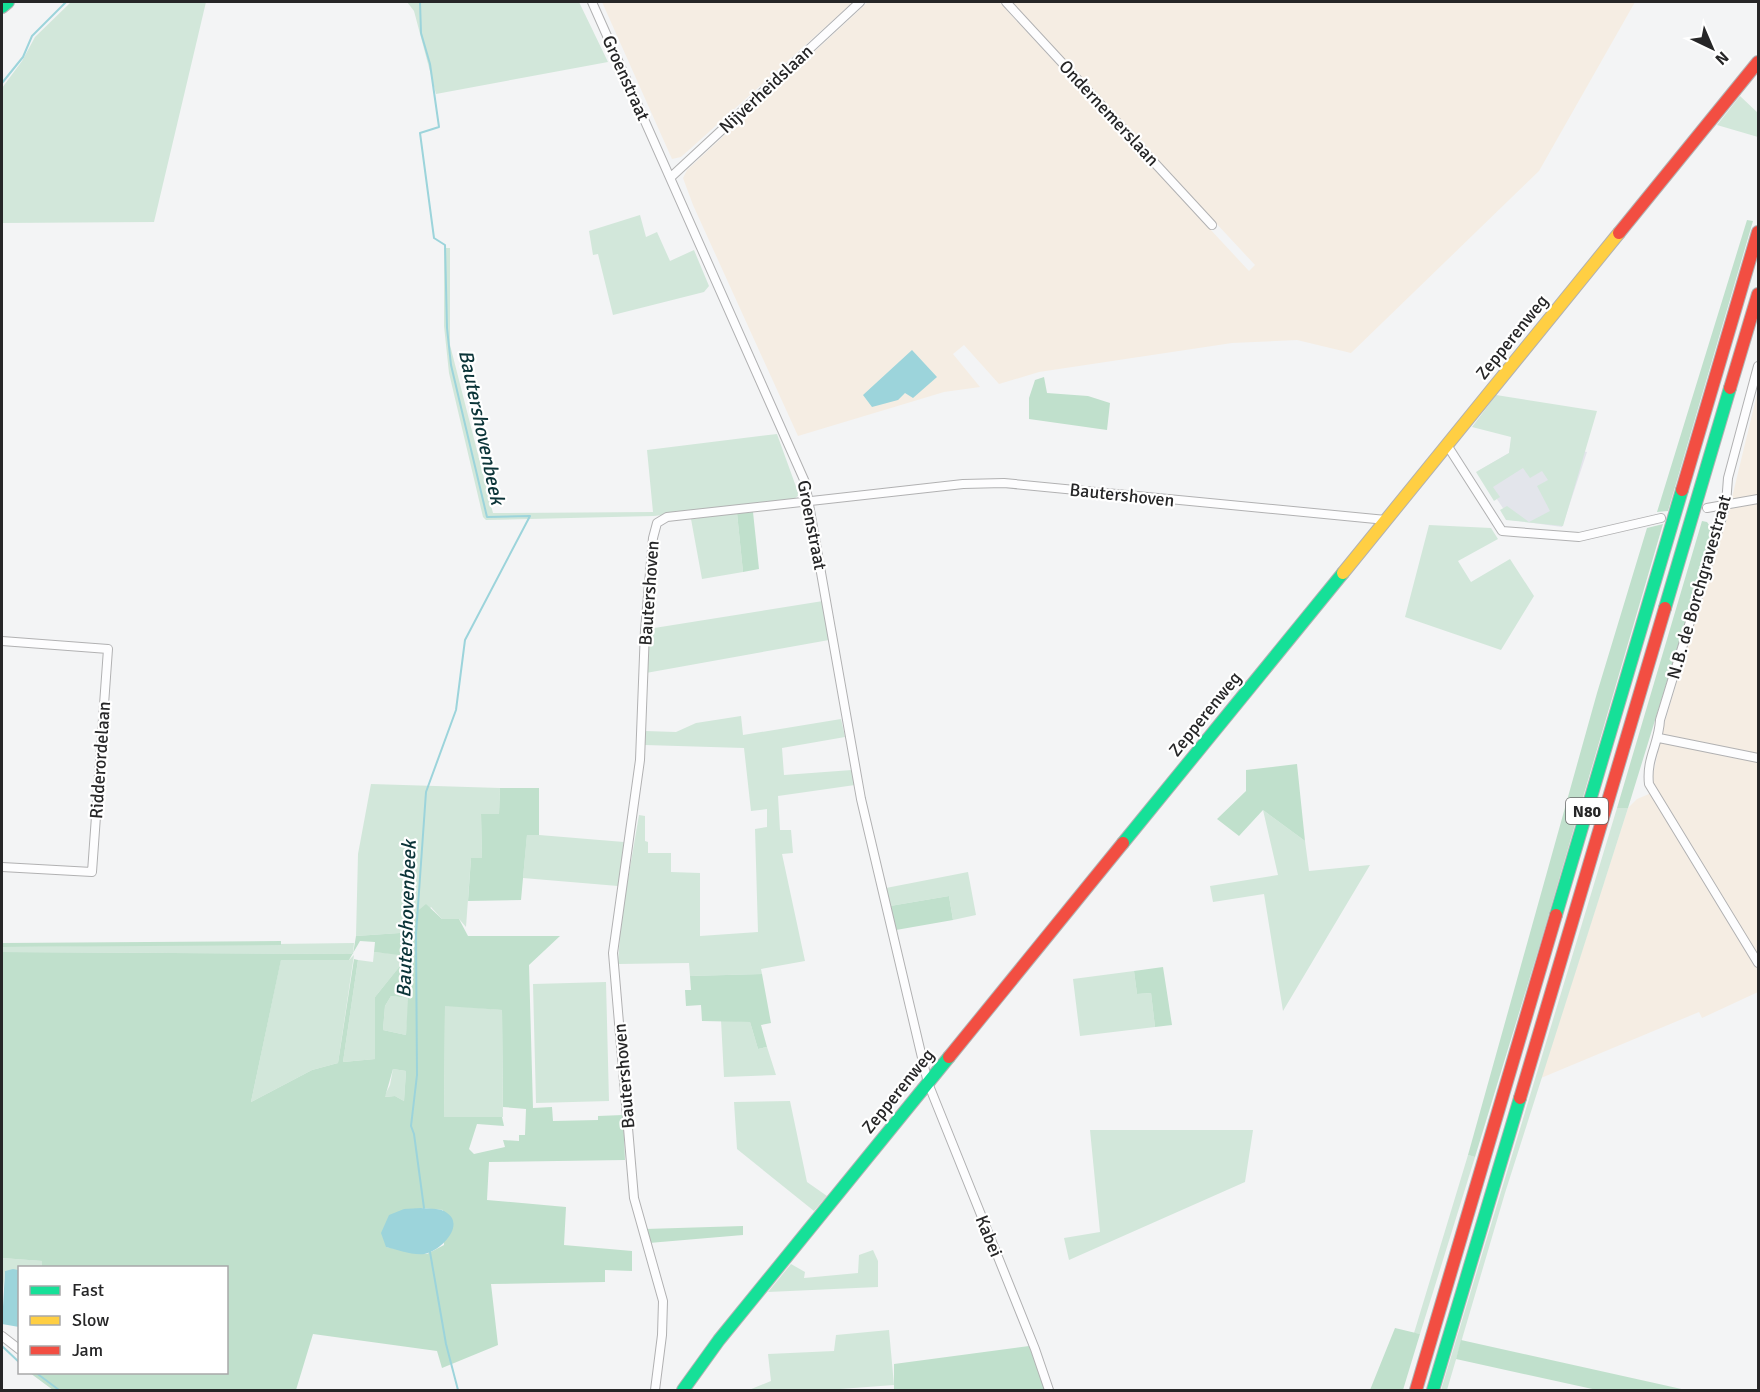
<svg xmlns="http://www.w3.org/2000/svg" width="1760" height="1392" viewBox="0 0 1760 1392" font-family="Signika,sans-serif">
	<rect width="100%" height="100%" fill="#f3f4f5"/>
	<path fill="#f5ede3" d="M602 2H853L690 149 681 157 672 159Z
		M868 2H999L1249 271 1255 265 1010 2H1635L1539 171 1351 353 1297 340 1232 343 1039 372 999 384 964 345 953 354 980 387 944 392 798 436 693 205 683 178 687 170Z
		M1758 390V992L1702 1018 1699 1012 1541 1078 1628 808 1637 799 1649 794 1663 728 1729 510Z"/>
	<path fill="#e3e5eb" d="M1512 437 1587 452 1562 527 1511 520 1478 471 1509 453Z"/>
	<path fill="#d2e7da" d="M71 2H206L154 222 2 223V88L22 61 35 37Z
		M407 2H579L608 62 436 94 414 11Z
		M1740 96 1758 113V137L1717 125Z
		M640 215 646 237 657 232 670 261 694 250 709 286 704 292 613 315 598 254 593 255 589 231Z
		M444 248H450V345L493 513 653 512 647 450 777 434 799 495 794 499 654 516 486 520 483 517 449 373 444 326Z
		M1496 395 1597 411 1563 526 1506 520 1500 510 1507 506 1529 522 1550 511 1537 486 1548 480 1542 471 1530 478 1523 468 1493 487 1500 497 1494 501 1476 472 1509 453 1511 437 1472 427Z
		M737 513 743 572 702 579 691 519Z
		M1429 525 1491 528 1498 539 1458 561 1471 582 1510 559 1534 596 1501 650 1405 617Z
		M823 601 829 640 646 673 648 629Z
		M741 716 743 735 841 719 845 737 782 748 784 775 852 770 855 785 778 796 780 830H791L793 853 782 854 805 961 761 969 762 974 690 976 689 963 618 964 621 920 639 815 645 816V841L648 842V853H671V872L700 873V936L758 932 755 829 767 827V809L751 811 744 748 645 745V731L676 732 696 723Z
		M371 784 500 788 499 814H481L482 858H471L466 927 459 919H442L431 907 414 932 356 936 358 854Z
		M1617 808H1628L1505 1193 1447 1390H1441Z
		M1263 810 1305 841 1309 871 1370 865 1283 1011 1264 894 1213 902 1210 886 1278 875Z
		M527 834 624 842 618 886 523 878Z
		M968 872 976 915 953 920 949 896 890 906 886 888Z
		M354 943 353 954 2 952V947Z
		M374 952 409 955 375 997V1059L343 1062 358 960 373 962Z
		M354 955 338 1063 312 1070 251 1102 281 959 349 960Z
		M1134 971 1137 994 1151 993 1155 1027 1080 1036 1073 979Z
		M606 982 609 1101 536 1103 533 984Z
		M391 996 409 998 406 1035 383 1030 385 1006Z
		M445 1005 502 1010 503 1117 444 1118Z
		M721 1020 750 1022 758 1049 767 1047 776 1075 724 1077Z
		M393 1069 406 1071 404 1101 395 1096 384 1097 390 1085Z
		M790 1101 807 1182 827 1196 814 1211 737 1149 734 1102Z
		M1090 1130H1253L1245 1182 1069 1260 1064 1238 1100 1232Z
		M1468 1155 1475 1157 1420 1334 1414 1333Z
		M873 1250 878 1261V1287L768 1292 791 1264 805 1272 804 1278 858 1273 859 1255Z
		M2 1258 43 1261 42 1267 5 1271 2 1301Z
		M889 1330 894 1385 827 1390H749L771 1381 768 1354 834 1351 836 1335Z"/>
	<path fill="#c0e0cc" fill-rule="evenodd" d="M1747 220 1753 221 1668 511 1657 512Z
		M1044 377 1047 393 1088 396 1110 403 1107 430 1029 419V398L1035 380Z
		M753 512 759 569 743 572 737 513Z
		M1702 521 1707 522 1712 529 1705 558 1628 808H1617Z
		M1663 524 1541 941 1475 1157 1468 1155 1597 693 1647 528Z
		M1297 764 1305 841 1263 810 1239 836 1217 819 1246 791V770Z
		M500 788H539V835H527L521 900 468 901 471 858H482L481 814H499Z
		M949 896 953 920 896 930 890 906Z
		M426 904 442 919H459L468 936H560L529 965 533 1108 552 1107 553 1121 598 1120V1116L623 1115 625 1160 489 1162 487 1200 566 1207 564 1245 632 1251V1271L605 1270V1282L491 1284 498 1345 442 1368 437 1351 313 1334 296 1390H53L30 1373 226 1372V1268H42V1261L2 1258V952L353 954 356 936 414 932V914ZM360 941 375 942 374 952 408 956 375 997V1059L343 1062 358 960 354 959 338 1063 312 1070 251 1102 281 960H349ZM391 996 408 998 406 1035 383 1030 385 1006ZM445 1006 502 1010 503 1107 526 1109 525 1135H519V1141L503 1140 505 1147 474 1154 469 1149 477 1124 504 1126 502 1117H444ZM393 1069 406 1071 404 1101 395 1096 385 1097ZM421 1208 443 1210 444 1245 427 1254 386 1247Z
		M281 941V945L2 947V943Z
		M1163 967 1172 1025 1155 1027 1151 993 1137 994 1134 971Z
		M762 974 771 1023 761 1025 767 1047 758 1049 750 1022 702 1021 701 1005 686 1006 685 990H691L690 976Z
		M743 1226V1235L649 1243 645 1229Z
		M1395 1328 1420 1334 1403 1390H1370Z
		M1461 1340 1686 1390H1597L1456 1359Z
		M1029 1346 1045 1389 894 1390V1364Z"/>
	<path fill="#9cd4db" d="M912 350 937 377 913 398 905 393 898 400 872 407 863 395Z
		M421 1208C428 1209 438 1208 444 1211 467 1223 443 1248 428 1253 417 1257 398 1250 386 1247L381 1233 389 1215 404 1209Z
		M13 1269 19 1270V1327L2 1324 5 1271Z"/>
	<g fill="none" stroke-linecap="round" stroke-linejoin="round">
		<path stroke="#9cd4db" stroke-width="2" d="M420 2 421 33 430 64 439 127 420 133 434 238 445 245 447 328 451 365 487 517 530 516 465 640 456 710 426 792 416 934 417 1075 411 1126 414 1134 424 1208
			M2 83 23 57 32 36 66 2
			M430 1252 446 1344 458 1390
			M2 1346 20 1363
			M35 1372 59 1390"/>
		<g stroke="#b1b1b2" stroke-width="10">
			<path id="street" d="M592 2 805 482 861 799 928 1083 1035 1349 1049 1390
				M1006 2 1212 225
				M671 177 860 2
				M1758 366 1728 478 1726 504 1660 720C1659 744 1646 758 1649 784L1758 963
				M1447 445 1502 531 1579 537 1661 518
				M1707 508 1758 499
				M2 641 108 649 92 872 2 867
				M1659 738 1758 758
				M2 1336 20 1350
				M655 1390 662 1335 663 1301 634 1198 613 953 640 760 645 630 653 538 657 523 667 517 963 484 1004 483 1386 520"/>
		</g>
		<g stroke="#b1b1b2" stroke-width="14">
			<path id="fast" d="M2 7 8 2
				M1665 608 1730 388
				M1123 843 1343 573
				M1556 915 1682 490
				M683 1390 719 1340 949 1057
				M1433 1390 1520 1098"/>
		</g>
		<g stroke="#b1b1b2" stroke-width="14">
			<path id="slow" d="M1343 573 1619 233"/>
		</g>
		<g stroke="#b1b1b2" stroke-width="14">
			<path id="jam" d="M1619 233 1758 62
				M1730 388 1758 294
				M1682 490 1758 232
				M949 1057 1123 843
				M1520 1098 1665 608
				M1416 1390 1556 915"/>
		</g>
		<use href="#street" stroke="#fdfdfe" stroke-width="8"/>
		<use href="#fast" stroke="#16e098" stroke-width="12"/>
		<use href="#slow" stroke="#ffcf43" stroke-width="12"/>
		<use href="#jam" stroke="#f24e42" stroke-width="12"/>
	</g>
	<g text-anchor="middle" stroke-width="4.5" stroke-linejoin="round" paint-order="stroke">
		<rect fill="#fff" stroke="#676768" stroke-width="1.5" x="1566" y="798" width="42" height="26" rx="4.5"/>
		<g font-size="16" font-weight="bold" fill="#262627">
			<text x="1587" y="817">N80</text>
		</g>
		<g font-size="18" fill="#262627" stroke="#fff">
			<text transform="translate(626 78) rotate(66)" y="6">Groenstraat</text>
			<text transform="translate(766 89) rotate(-43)" y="6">Nijverheidslaan</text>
			<text transform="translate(1109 113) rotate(47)" y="6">Ondernemerslaan</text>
			<text transform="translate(1512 337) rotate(-51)" y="6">Zepperenweg</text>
			<text transform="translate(1122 495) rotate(6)" y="6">Bautershoven</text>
			<text transform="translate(812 525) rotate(79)" y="6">Groenstraat</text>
			<text transform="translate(1699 587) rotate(-74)" y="6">N.B. de Borchgravestraat</text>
			<text transform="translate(649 593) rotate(-86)" y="6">Bautershoven</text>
			<text transform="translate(1205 714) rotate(-51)" y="6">Zepperenweg</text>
			<text transform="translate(100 760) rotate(-86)" y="6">Ridderordelaan</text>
			<text transform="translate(624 1076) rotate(-95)" y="6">Bautershoven</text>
			<text transform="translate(898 1091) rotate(-51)" y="6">Zepperenweg</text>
			<text transform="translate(989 1236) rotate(68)" y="6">Kabei</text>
		</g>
		<g font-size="20" font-style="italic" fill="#0b3438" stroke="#fff">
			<text transform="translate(482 427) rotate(78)" y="7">Bautershovenbeek</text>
			<text transform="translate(406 919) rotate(-88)" y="7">Bautershovenbeek</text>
		</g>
	</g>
	<rect width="1760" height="1392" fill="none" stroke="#262627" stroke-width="6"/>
	<rect x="18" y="1266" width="210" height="108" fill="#ffffff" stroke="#a8a8a9" stroke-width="1.5"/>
	<rect x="30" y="1286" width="30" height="9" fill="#16e098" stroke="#a8a8a9" stroke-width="1.5"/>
	<text x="72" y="1296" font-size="18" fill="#262627">Fast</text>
	<rect x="30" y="1316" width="30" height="9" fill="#ffcf43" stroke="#a8a8a9" stroke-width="1.5"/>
	<text x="72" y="1326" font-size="18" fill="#262627">Slow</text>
	<rect x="30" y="1346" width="30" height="9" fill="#f24e42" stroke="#a8a8a9" stroke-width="1.5"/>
	<text x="72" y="1356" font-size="18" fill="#262627">Jam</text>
	<g transform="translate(1712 48) rotate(136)" stroke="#ffffff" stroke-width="4.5" paint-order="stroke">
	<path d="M0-4.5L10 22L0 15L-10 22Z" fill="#262627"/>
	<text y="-9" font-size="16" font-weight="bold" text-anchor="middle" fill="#262627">N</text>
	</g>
</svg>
